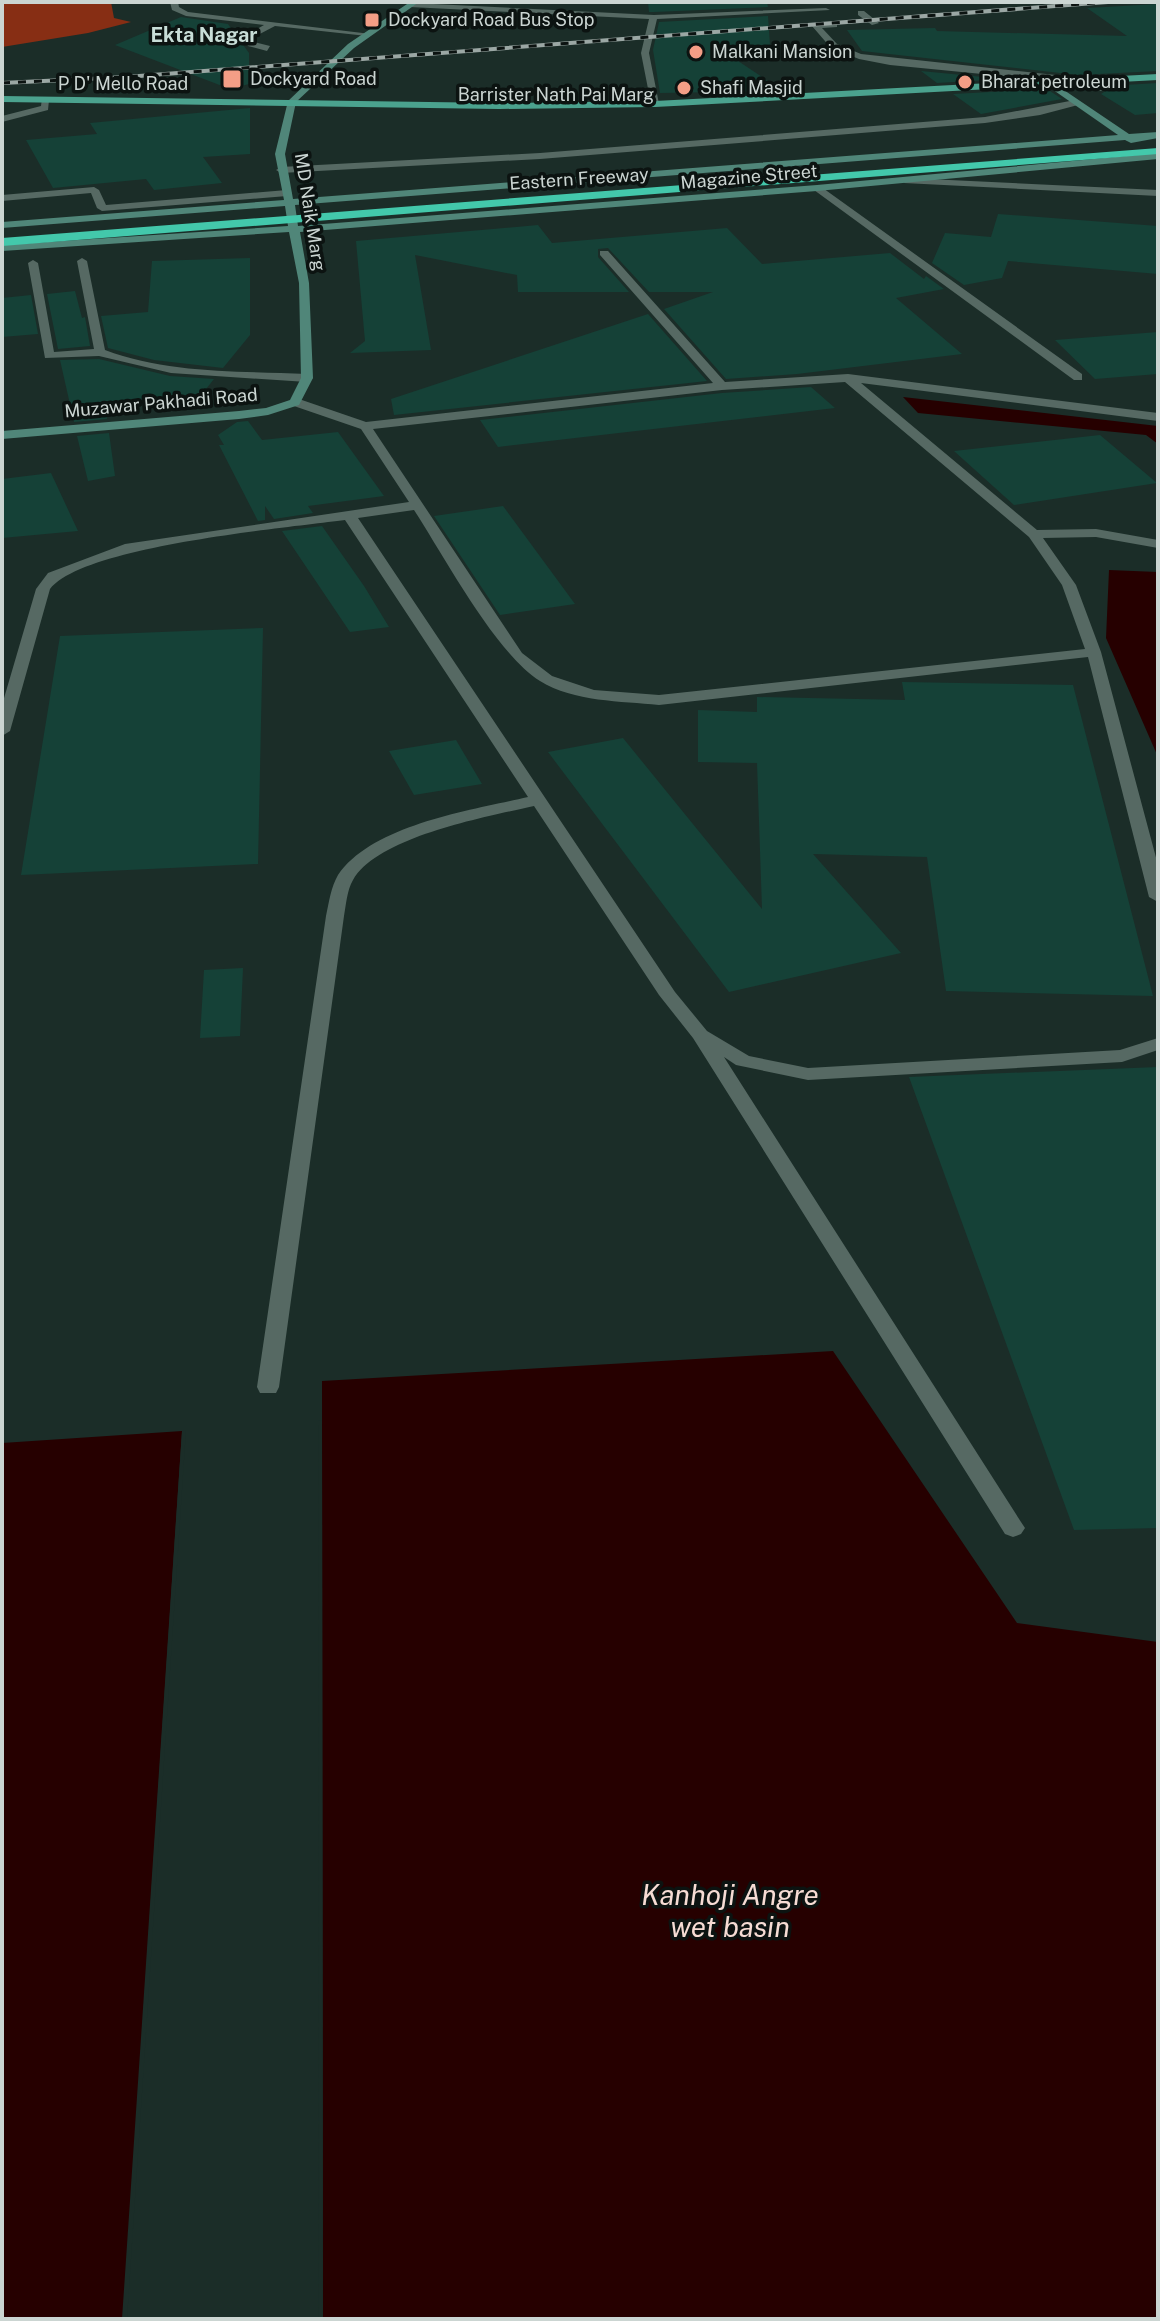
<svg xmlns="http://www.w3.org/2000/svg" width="1160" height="2321" viewBox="0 0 1160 2321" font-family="'Public Sans',sans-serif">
	<rect width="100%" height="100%" fill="#1b2d28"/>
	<path fill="#872e14" d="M2 2H111L114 18 131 22 88 33 2 47Z"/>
	<path fill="#260000" d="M903 397 1158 426V444L1146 435 918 413Z
		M1109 570 1158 572V757L1106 638Z
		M833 1351 1017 1623 1158 1642V2319H323L322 1381Z
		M182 1431 123 2319H2V1443Z"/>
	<path fill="#1b2d28" d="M322 1420 323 2319H319L318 1421Z
		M186 1430 127 2319H122L182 1431Z"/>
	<path fill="#154137" d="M648 2H767L768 7 654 12H649Z
		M1158 4V71L1078 75 862 51 847 30 935 28 937 31 1127 36 1087 8Z
		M768 16 770 45 717 47 783 91 660 93 653 50 659 22Z
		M181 17 228 24 249 53V84L230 89 115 45Z
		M921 71 1004 79 937 83Z
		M1158 83V113L1135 115 1101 94 1107 90V86Z
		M1047 89 1062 99 981 114 953 94Z
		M250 108V154L203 157 222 183 154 190 146 179 53 188 26 140 97 134 90 123Z
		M998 214 1158 226V274L1008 261 1002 278 964 285 932 263 945 233 991 237Z
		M538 225 552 243 727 228 762 264 890 253 924 279 926 276 944 289 896 298 962 354 797 374 726 379 664 309 713 292H649L608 248 598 249V257L629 292H518L517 275 415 255 431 350 350 353 365 341 356 241Z
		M250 258V335L223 368 154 360 108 348 101 316 148 312 152 261Z
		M75 291 82 318 85 317 90 346 58 349 47 294Z
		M31 295 38 334 2 337V298Z
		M648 314 707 381 394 415 391 399Z
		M1158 332V374L1095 379 1055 340Z
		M99 359 170 376 214 379 202 394 105 408 107 419 74 422 60 360Z
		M811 387 835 408 498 447 480 420 722 393Z
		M248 421 262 440 338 432 384 496 308 506 313 513 274 519 265 506V520L258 521 219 445H224L218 435 237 422Z
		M109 433 115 476 88 481 77 436Z
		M1100 435 1157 483 1014 505 954 451Z
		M51 473 78 531 2 538V479Z
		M503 506 575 604 500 615 434 516Z
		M322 526 364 586 389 627 350 632 282 531Z
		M263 628 258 864 21 875 60 636Z
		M902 682 1073 685 1153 996 946 991 927 857 813 854 901 953 729 992 548 752 623 738 762 909 757 763 698 762V710L757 712V697L905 700Z
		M456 740 482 784 414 795 389 751Z
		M243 968 240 1036 200 1038 204 970Z
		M1158 1067V1528L1074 1530 909 1077Z"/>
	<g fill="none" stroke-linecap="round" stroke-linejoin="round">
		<path fill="#566963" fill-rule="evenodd" d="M907 178 1158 190V196L904 183Z
			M814 186H820L1082 374V380H1074L814 190Z
			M600 251H608L725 382 848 374 1158 413V421L861 383 1037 530 1096 529 1158 540V548L1096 537 1043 538 1076 585 1101 652 1158 865V902L1149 897 1088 657 659 705C621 701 574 702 540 681 496 654 444 556 414 510L358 518 675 992 707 1031 749 1056 808 1068 1120 1050 1158 1038V1050L1122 1062 808 1080 736 1065 724 1057 1021 1522 1025 1528 1021 1534 1013 1537 1005 1534 693 1038 659 995 534 806C487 817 379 836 353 880 347 890 346 905 344 916L279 1387 276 1393H260L257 1387 326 916C329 902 331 887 338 875 373 824 473 810 528 797L345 520C285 528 83 546 50 589L10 731 2 736V705L36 589 48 573 125 544 409 502 361 429 291 405V399H299L366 422 713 383 600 255ZM845 382 1029 537 1062 585 1085 649 659 695 594 690 552 676 522 653 373 429 722 390Z"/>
		<path fill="#566963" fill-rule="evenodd" d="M170 2H178L179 7 188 12 371 34 367 36 275 26 252 38 254 42 270 46 267 51 248 46 243 37 264 25 186 16 172 10Z
			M413 3 654 15 826 8 830 10 657 19 649 53 659 104 655 107 651 104 641 53 649 19 410 7Z
			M858 11H864L879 23 872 25 858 15Z
			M837 23V27L822 28 837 44 861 54 1074 77 1105 88 1101 91 1073 83 890 65 859 59 831 48 812 26Z
			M42 98 49 100 48 110 2 122V116L41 106Z
			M1075 100 1078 105 1040 115 985 123 540 159 281 173 276 170 281 167 540 153 985 117Z
			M94 187 99 190 106 205 287 190 292 193 287 196 102 211 97 208 91 193 2 201V195Z
			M82 258 87 261 105 350C168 374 241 371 307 374L313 378 307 382 171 373 99 356 45 358 28 263 33 260 38 263 54 352 94 349 77 261Z"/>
		<path fill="#508679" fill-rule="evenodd" d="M410 2H419L354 48 296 102 285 154 293 199 1118 135 1049 87 1052 82 1129 134 1158 132V138L1131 143 1125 140 295 205 298 226 817 185 1158 153V159L817 191 300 232 309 283 313 378 299 405 268 415 239 419 2 439V431L239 411 266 408 290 400 301 378 299 283 289 232 2 251V245L288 226 285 206 2 228V222L284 200 275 154 288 101 348 44Z"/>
		<path fill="#4ba28e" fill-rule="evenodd" d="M1158 74V80L655 107 499 109 2 102V96L499 103 655 101Z"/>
		<path fill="#43c8ab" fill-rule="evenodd" d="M1158 148V154L2 246V238Z"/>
		<g stroke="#9ba7a4" stroke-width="4">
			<path id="rail" d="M2 83 126 77 1108 2"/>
		</g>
		<use href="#rail" stroke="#0c1311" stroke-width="3" stroke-dasharray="8" stroke-linecap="butt"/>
	</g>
	<g fill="#f49e86" stroke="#0c1311" stroke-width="3">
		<rect x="364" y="12" width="16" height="16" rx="4"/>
		<circle cx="696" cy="52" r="8"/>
		<rect x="222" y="69" width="20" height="20" rx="4"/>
		<circle cx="965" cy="82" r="8"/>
		<circle cx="684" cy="88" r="8"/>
	</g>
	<g text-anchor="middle" stroke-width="7" stroke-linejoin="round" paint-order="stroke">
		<g font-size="18" fill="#cbd5d2" stroke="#0c1311" text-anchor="start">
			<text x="388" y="26">Dockyard Road Bus Stop</text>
			<text x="712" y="58">Malkani Mansion</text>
			<text x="250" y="85">Dockyard Road</text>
			<text x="981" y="88">Bharat petroleum</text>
			<text x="700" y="94">Shafi Masjid</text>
		</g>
		<g font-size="18" fill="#cbd5d2" stroke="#0c1311">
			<text x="123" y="90">P D' Mello Road</text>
			<text x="556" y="101">Barrister Nath Pai Marg</text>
			<text transform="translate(749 177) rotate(-5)" y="6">Magazine Street</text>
			<text transform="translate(579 179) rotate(-4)" y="6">Eastern Freeway</text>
			<text transform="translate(310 212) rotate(81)" y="6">MD Naik Marg</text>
			<text transform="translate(161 403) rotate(-5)" y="6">Muzawar Pakhadi Road</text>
		</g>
		<g font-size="20" font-weight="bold" fill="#c8ddd7" stroke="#0c1311">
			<text x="204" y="42">Ekta Nagar</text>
		</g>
		<g font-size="28" font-style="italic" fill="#f6dcd4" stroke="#0c1311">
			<text x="730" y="1905">Kanhoji Angre<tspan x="730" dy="32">wet basin</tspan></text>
		</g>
	</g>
	<rect width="1160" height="2321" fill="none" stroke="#cbd5d2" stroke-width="8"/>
</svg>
